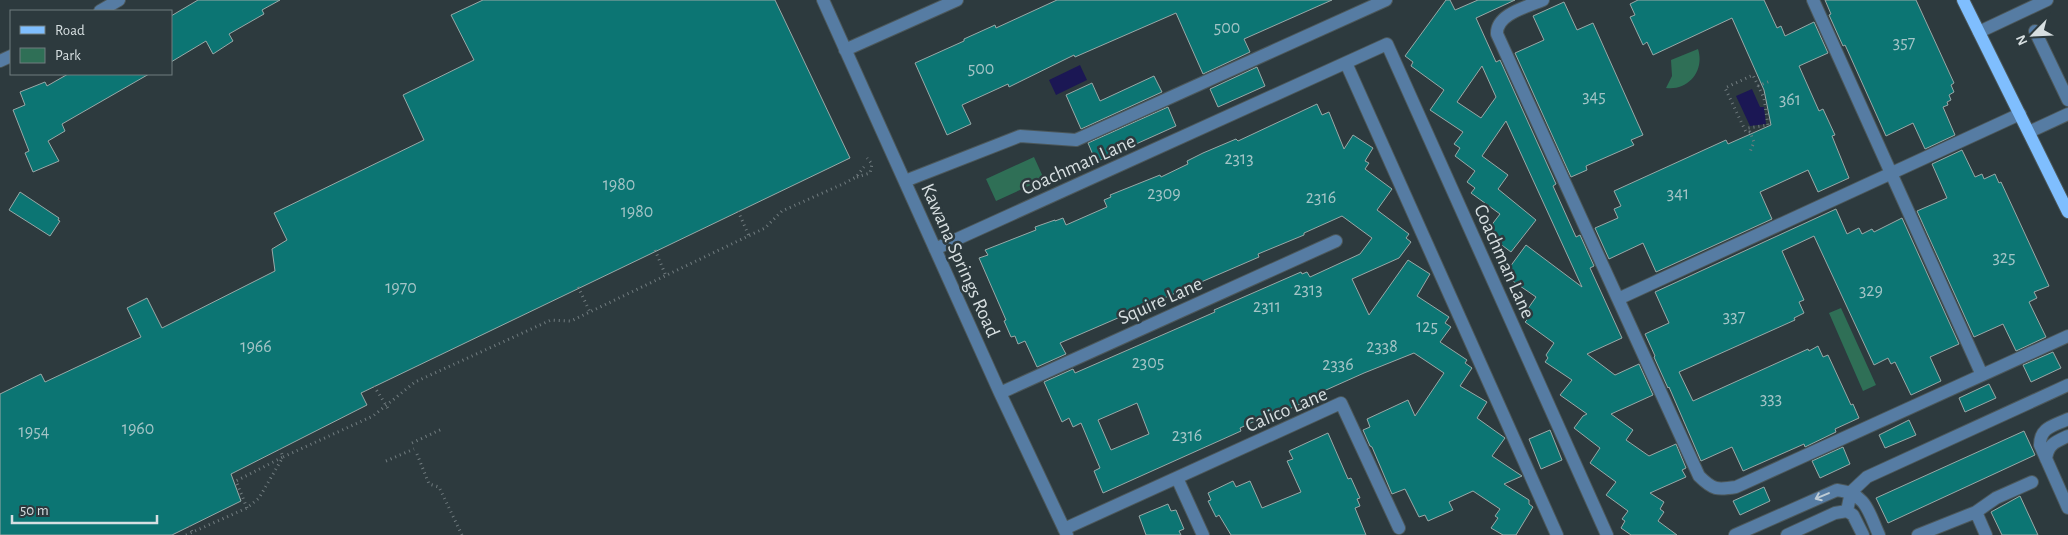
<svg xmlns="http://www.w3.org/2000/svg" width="2068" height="535" viewBox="0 0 2068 535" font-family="'Alegreya Sans',sans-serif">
	<rect width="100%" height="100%" fill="#2d3a3e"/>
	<path fill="#2f6f56" d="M1698 49C1705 71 1688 91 1666 88L1672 76 1671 60Z
		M1034 157 1044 179 996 201 986 179Z
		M1841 308 1876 385 1863 391 1829 313Z"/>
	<path fill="#1b1754" d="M1080 65 1087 80 1056 95 1049 80Z
		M1752 89 1760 107H1764L1766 124 1750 126 1736 96Z"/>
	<path fill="#0c7573" stroke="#99a9a8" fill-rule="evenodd" d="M198 0H280L262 10 264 14 229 34 233 41 213 54 206 41 171 62V16Z
		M483 0H775L850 158 361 393 367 405 231 474 241 501 172 535H0V394L41 374 45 382 141 337 127 308 147 298 162 328 275 271 272 249 287 240 274 213 424 140 403 95 474 60 451 15Z
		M1057 0H1332L1244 39 1250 52 1203 74 1176 13 1075 57 1074 55 1009 87 1008 84 962 105 971 124 947 135 915 63 964 41V39L995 25 996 28Z
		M1446 0H1450L1455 10 1478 0H1515L1476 18 1496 62 1500 60 1556 184 1553 186 1576 237 1580 235 1594 266 1590 268 1622 338 1587 354 1615 375 1639 364 1653 395 1611 414 1633 430 1626 440 1649 456 1676 444 1686 468 1682 470 1686 477 1650 493 1664 502 1660 509 1664 512 1658 521 1677 535H1631L1621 528 1625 521 1622 519 1628 511 1606 495 1616 482 1590 463 1600 448 1574 428 1583 416 1587 414 1560 395 1572 380 1545 362 1548 358 1546 355 1554 343 1525 322 1527 320 1522 317 1536 297 1504 275 1526 245 1582 287 1506 121 1482 156 1508 175 1498 189 1536 220 1511 252 1495 240 1496 238 1487 231 1500 214 1471 193 1475 188 1467 182 1475 171 1455 156 1460 148 1454 144 1463 132 1430 110 1444 90 1411 66 1413 62 1405 56ZM1482 66 1496 97 1481 118 1457 102Z
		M1638 0H1764L1777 28 1781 26 1785 36 1814 22 1828 53 1799 66 1819 111 1823 109 1835 135 1832 136 1849 178 1818 192 1808 170 1760 192 1772 219 1656 272 1643 243 1609 259 1595 228 1618 218 1614 209 1621 206 1614 191 1726 140 1728 144 1771 125 1764 90 1732 18 1653 55 1647 42 1643 45 1630 17 1635 15 1630 4Z
		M1825 0H1916L1954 83 1951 85 1954 92 1949 95 1951 100 1947 102 1948 105 1943 107 1955 135 1925 149 1913 123 1886 136 1846 47 1845 45 1843 46 1829 15 1831 14Z
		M1564 2 1577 30 1593 23 1643 135 1631 140 1634 145 1586 166 1587 170 1571 177 1515 53 1544 40 1533 16Z
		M1257 67 1265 86 1218 107 1210 89Z
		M68 74H149L62 124 65 131 48 141 59 161 33 172 25 153 29 151 13 110 25 105 20 92 45 82 47 86Z
		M1154 76 1162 92 1081 129 1066 95 1092 83 1100 101Z
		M1317 104 1322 115 1329 112 1344 149 1353 135 1373 148 1365 161 1369 163 1365 169 1392 189 1377 210 1409 234 1406 238 1411 242 1399 258 1352 279 1369 315 1408 260 1430 274 1417 296 1449 317 1445 323 1451 327 1440 342 1467 360 1465 363 1472 368 1460 386 1487 402 1477 418 1505 438 1492 456 1522 476 1504 484 1529 500V504L1533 507 1516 535H1503L1491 528 1498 518 1495 516 1500 509 1473 491 1449 502 1453 510 1428 521 1425 515 1419 517 1405 489 1392 494 1372 447 1370 446 1363 430 1370 427 1367 419 1408 400 1415 416 1444 373 1414 353 1364 373 1317 394 1318 396 1269 418 1268 415 1240 428 1241 431 1103 493 1094 471 1100 468 1081 423 1073 427 1069 418 1062 422 1044 382 1073 369 1075 373 1215 312 1214 310 1301 272 1302 274 1307 272 1310 277 1360 254 1372 238 1342 216 1304 233V235L1258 254 1259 257 1060 343 1066 354 1037 367 1025 341 1018 344 1015 336 1011 337 1004 321 1006 320 979 258 988 255 985 250 1036 230 1035 227 1055 220V221L1063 218 1066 225 1107 207 1104 200 1111 197 1110 195 1160 175 1161 177 1188 164 1187 161 1203 153 1236 139 1238 141ZM1137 403 1149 434 1111 450 1098 420Z
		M1168 107 1176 126 1096 162 1088 143Z
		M1962 150 1975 177 1982 174 1984 179 1995 174 1999 183 2001 182 2049 286 2034 292 2037 298 2029 302 2046 337 2016 351 2003 324 1974 337 1917 211 1947 198 1932 164Z
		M20 192 59 218 58 220 60 221 50 236 9 210Z
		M1836 209 1847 234 1859 228 1862 234 1872 229 1874 232 1902 218 1959 344 1930 357 1941 381 1911 395 1895 362 1891 364 1888 358 1874 365 1814 236 1812 237 1782 251 1804 300 1799 302 1804 313 1794 318 1795 320 1679 372 1693 401 1808 349 1809 351 1818 346 1823 357 1828 355 1851 405 1853 404 1859 418 1835 429 1836 432 1805 447 1804 444 1743 471 1732 447 1701 461 1669 387 1668 388 1654 357 1655 356 1645 334 1669 323 1655 292Z
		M2053 352 2061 368 2031 382 2023 365Z
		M1989 384 1996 398 1965 412 1959 398Z
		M1909 420 1916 435 1885 448 1879 435Z
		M1550 430 1562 460 1541 469 1529 439Z
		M2024 431 2035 455 1888 523 1876 498Z
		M1328 433 1348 479 1351 478 1360 498 1357 499 1360 506 1355 508 1366 535H1231L1219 515 1216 517 1208 501 1211 500 1208 493 1233 481 1236 487 1250 481 1262 508 1301 492 1287 461 1293 459 1289 451Z
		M1843 447 1850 464 1820 478 1812 461Z
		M1764 487 1770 501 1740 515 1733 501Z
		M2020 496 2038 535H2002L1991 512Z
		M1168 504 1171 511 1176 510 1184 529 1179 531 1181 535H1146L1139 516Z"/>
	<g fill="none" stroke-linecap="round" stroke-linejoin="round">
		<g stroke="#4c585b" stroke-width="14">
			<path id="minor" d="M823 0 1000 393 1067 535
				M1543 0C1527 7 1496 14 1497 34L1618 299 2020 114
				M1813 0 1982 375
				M100 11 119 0
				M2035 31 2068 100
				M1979 32 2047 0
				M845 50 957 0
				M0 61 11 56
				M1346 63 1557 535
				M2029 132 2068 114
				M905 181 1020 136 1076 140 1386 0
				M935 249 1387 44 1607 535
				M1618 299 1699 476C1713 490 1717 490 1736 487L2068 336
				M1000 393 1336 241
				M2068 419C2054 426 2040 427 2040 445L2068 508
				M2046 459C2048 444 2055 442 2068 436
				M1177 478 1203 535
				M1847 511 1851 492 1867 477 2068 385
				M1976 512 1996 498 2032 482
				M1064 529 1341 403 1399 528
				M1735 535 1837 490C1867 494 1868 511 1879 535
				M1787 535 1835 513 1847 511 1853 515 1863 535
				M1918 535 1976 512 1986 535"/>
		</g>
		<g stroke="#4c585b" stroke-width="14">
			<path id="major" d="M1963 0 2068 212"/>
		</g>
		<path stroke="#727d80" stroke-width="3" stroke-dasharray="1 4" stroke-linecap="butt" d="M1758 86 1770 81
			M1750 132 1748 128 1768 125 1764 98 1753 75 1725 88 1746 132H1750L1754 142 1750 152
			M857 177 870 173 872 164 867 158
			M738 211 749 236
			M655 250 666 276
			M578 287 590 312
			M374 386 389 410
			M412 443 442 429
			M417 454 429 484 439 487 462 535
			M386 461 414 449
			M247 508 236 481 283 457 280 449
			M189 526 192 532
			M186 535 247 508 259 498 283 457 373 416 415 382 551 320 571 321 765 228 782 211 845 183 856 177 864 167"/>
		<use href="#minor" stroke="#567ca3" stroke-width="12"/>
		<use href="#major" stroke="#7fbefe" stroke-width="12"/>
	</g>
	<defs><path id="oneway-shaft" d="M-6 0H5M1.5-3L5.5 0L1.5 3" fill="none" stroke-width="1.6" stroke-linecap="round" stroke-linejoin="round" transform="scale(1.25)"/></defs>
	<use stroke="#bdcbd5" href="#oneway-shaft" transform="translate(1822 496) rotate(157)"/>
	<g text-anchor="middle" stroke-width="5" stroke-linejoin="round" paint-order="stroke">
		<g font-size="18" fill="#a4c4c6">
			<text x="1227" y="33">500</text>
			<text x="1904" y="48">357</text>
			<text x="981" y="74">500</text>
			<text x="1594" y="102">345</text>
			<text x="1790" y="105">361</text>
			<text x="1239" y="164">2313</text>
			<text x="619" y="190">1980</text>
			<text x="1164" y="199">2309</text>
			<text x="1678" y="199">341</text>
			<text x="1321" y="203">2316</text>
			<text x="637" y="217">1980</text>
			<text x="2004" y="263">325</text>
			<text x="401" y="293">1970</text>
			<text x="1308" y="295">2313</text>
			<text x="1871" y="296">329</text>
			<text x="1267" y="312">2311</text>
			<text x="1734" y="322">337</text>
			<text x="1427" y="332">125</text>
			<text x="256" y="352">1966</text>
			<text x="1382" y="352">2338</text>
			<text x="1148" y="368">2305</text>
			<text x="1338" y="370">2336</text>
			<text x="1771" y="404">333</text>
			<text x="138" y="434">1960</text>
			<text x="34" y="437">1954</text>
			<text x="1187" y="441">2316</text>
		</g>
		<g font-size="20" fill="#d7dfe1" stroke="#2d3a3e">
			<text transform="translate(1078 164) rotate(-24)" y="7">Coachman Lane</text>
			<text transform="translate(961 260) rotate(66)" y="7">Kawana Springs Road</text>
			<text transform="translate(1505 261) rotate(66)" y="7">Coachman Lane</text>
			<text transform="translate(1160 300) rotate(-24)" y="7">Squire Lane</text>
			<text transform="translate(1286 409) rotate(-23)" y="7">Calico Lane</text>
		</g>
	</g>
	<rect x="10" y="10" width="162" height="65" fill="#2d3a3e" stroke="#717c7f"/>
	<rect x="20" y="26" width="25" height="8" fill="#7fbefe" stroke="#717c7f"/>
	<text x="55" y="35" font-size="15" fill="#d7dfe1">Road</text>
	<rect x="20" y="48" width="25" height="15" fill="#2f6f56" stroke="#717c7f"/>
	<text x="55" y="60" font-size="15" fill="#d7dfe1">Park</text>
	<g transform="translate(2033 35) rotate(246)" stroke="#2d3a3e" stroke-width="4" paint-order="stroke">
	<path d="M0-4L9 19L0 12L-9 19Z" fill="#d7dfe1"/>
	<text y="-8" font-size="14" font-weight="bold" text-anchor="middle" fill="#d7dfe1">N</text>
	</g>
	<path d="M12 515v8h145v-8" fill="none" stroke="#d7dfe1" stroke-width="2.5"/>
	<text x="20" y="515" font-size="15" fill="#d7dfe1" stroke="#2d3a3e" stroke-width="4" paint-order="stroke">50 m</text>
</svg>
